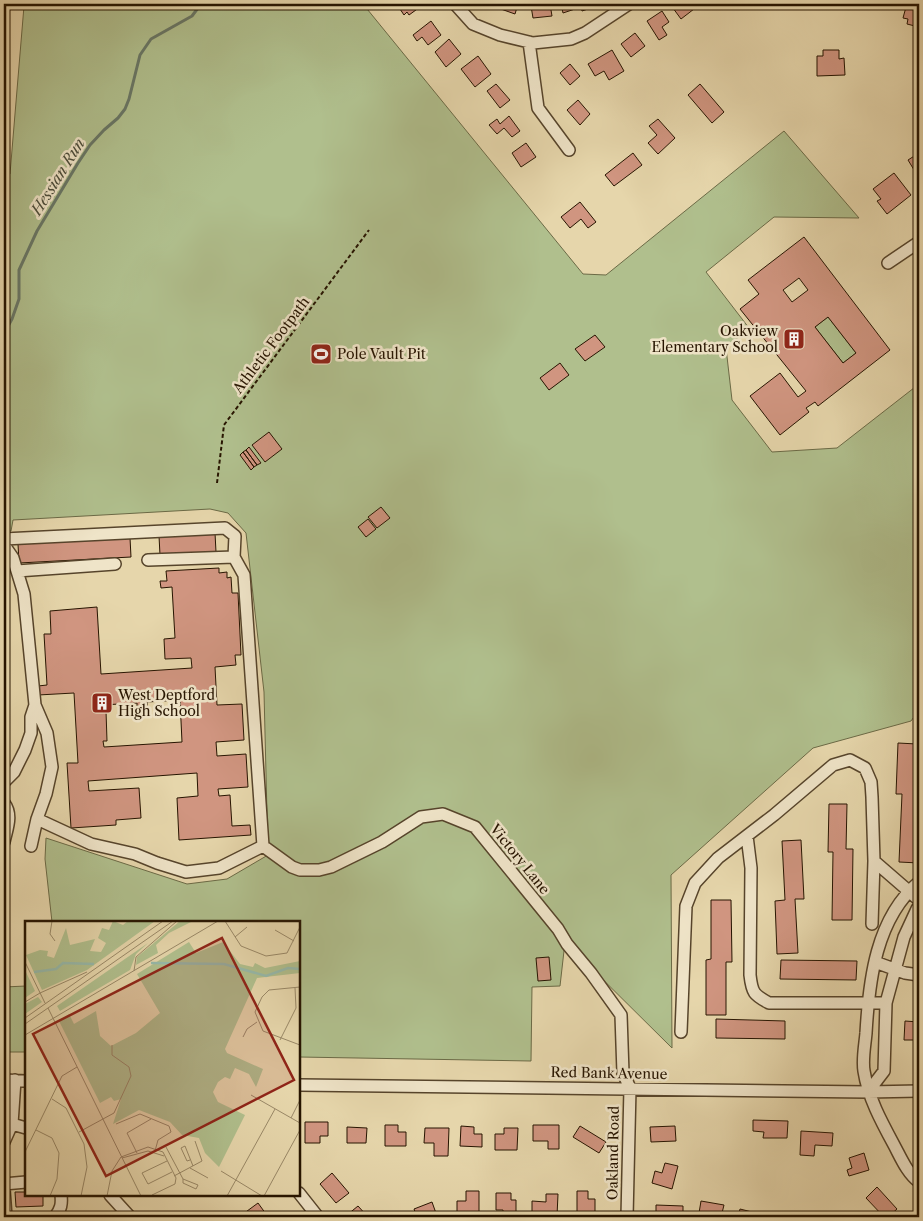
<svg xmlns="http://www.w3.org/2000/svg" width="923" height="1221" viewBox="0 0 923 1221" font-family="'Libre Caslon Text',serif">
	<rect width="100%" height="100%" fill="#e6d6ab"/>
	<filter id="stains"><feTurbulence type="fractalNoise" baseFrequency=".004" numOctaves="4"/><feColorMatrix values="0 0 0 0 .2 0 0 0 0 .09 0 0 0 0 .02 0 0 0 .5 -.17"/></filter>
	<radialGradient id="worn" r=".72"><stop offset=".6" stop-color="#630" stop-opacity="0"/><stop offset="1" stop-color="#630" stop-opacity=".3"/></radialGradient>
	<path fill="#b0bf8d" stroke="#6b6a46" d="M29 4H363L583 274 606 275 784 131 859 218 774 217 706 272 749 328 726 348 732 400 772 452 837 448 919 384V710L911 721 813 748 671 875 672 1048 565 942 560 986 532 987 531 1061 299 1057V922H52L45 859 46 838 187 884 227 879 268 855 264 692 246 533 228 513 210 509 13 520 11 531H4V174H10L24 6Z
		M828 317 856 353 843 363 815 327Z
		M26 986V1052H4V987Z"/>
	<g fill="none" stroke-linecap="round" stroke-linejoin="round">
		<path stroke="#697766" stroke-width="3" d="M4 340 7 328 12 319 19 299V270L37 231 78 163 90 145 104 130 118 118 125 109 129 99 140 55 151 39 192 16 201 4"/>
	</g>
	<path fill="#d09580" stroke="#261400" fill-rule="evenodd" d="M401 4H417L420 7 409 15 407 12 404 15 398 6Z
		M499 4H518L515 14 498 8Z
		M536 4H550L552 16 533 18 531 6 537 5Z
		M561 4H586L588 9 582 11 581 7 563 13Z
		M670 4H689L694 9 681 19Z
		M912 6 919 8V27L907 24 908 19 903 18 906 7 911 8Z
		M662 11 669 22 662 27 667 35 659 40 647 21Z
		M431 21 441 35 428 45 422 37 417 41 413 35Z
		M635 33 645 46 631 57 621 44Z
		M449 39 461 54 446 67 435 52Z
		M612 50 624 71 609 80 604 71 595 76 588 64Z
		M823 50H839V59L844 58 845 75 817 76V56H823Z
		M478 56 491 74 475 87 461 69Z
		M570 64 580 76 570 85 560 73Z
		M496 84 510 100 500 108 487 91Z
		M700 84 724 112 712 123 688 95Z
		M4 95H9L8 112H4Z
		M578 100 590 114 580 125 567 110Z
		M509 116 520 131 512 137 504 128 497 134 489 125 497 119 500 124Z
		M658 119 675 138 658 154 648 143 657 135 649 126Z
		M526 143 536 157 521 167 512 153Z
		M633 153 642 165 614 186 605 175Z
		M919 153V178L908 160Z
		M894 173 911 195 887 214 877 201 881 199 873 189Z
		M580 202 596 222 588 228 581 219 570 228 561 217Z
		M804 237 890 350 818 406 815 402 806 408 809 412 780 435 750 396 780 373 798 397 806 391 740 309 759 294 748 280ZM799 278 808 290 792 302 783 290ZM828 317 856 353 843 363 815 327Z
		M595 335 605 347 585 361 575 349Z
		M560 363 569 375 549 390 540 378Z
		M269 432 282 449 265 462 252 445Z
		M249 447 261 463 257 465 246 450Z
		M246 450 257 465 254 467 243 452Z
		M243 452 254 467 251 470 240 455Z
		M381 507 390 518 377 528 368 517Z
		M368 519 376 529 366 537 358 527Z
		M215 533 216 552 160 555 159 536Z
		M130 538 131 557 19 563 18 544Z
		M219 568V573L227 572V578L231 577 232 593H238L241 655H235L236 665 215 667 217 705 242 704 244 740 216 742 217 756 246 754 248 787 218 789 219 796 230 795 232 826 250 825 251 835 179 840 177 798 198 796 197 773 88 781 89 791 139 788 141 818 116 820V825L71 828 67 763H78L74 693 38 695V686L47 685 44 634H51L50 611 97 607 101 674 192 668 191 658 165 659 164 639 175 638 172 587 161 588 160 581H167L166 571ZM180 700 182 742 104 747 103 741H107L106 711H103L102 705 137 703V706H142V713L147 712V702Z
		M898 743 917 744 914 793H919V863L899 862 902 794H896Z
		M829 804H847L846 849H853L852 920H832L833 852H828Z
		M801 840 804 899H795L798 953 777 954 775 901 785 900 782 841Z
		M711 900H731L732 962H726V1015H706V960L711 959Z
		M549 957 551 980 538 981 536 958Z
		M781 960 857 961 856 980 780 979Z
		M716 1019 785 1021V1039L716 1038Z
		M905 1021 919 1022V1040H904Z
		M753 1120 788 1121 787 1138H763L764 1132 753 1131Z
		M305 1122H328V1136H320V1143H305Z
		M385 1125H398V1132H406V1146H385Z
		M533 1125H559V1149H548V1141H533Z
		M461 1126 474 1127V1134H482V1147L460 1146Z
		M580 1126 606 1142 599 1153 573 1137Z
		M675 1126 676 1141 651 1142 650 1127Z
		M347 1127 367 1128 366 1143H347Z
		M425 1128H449L448 1156H434V1143H424Z
		M504 1128H518L517 1150H495V1134H504Z
		M801 1131 833 1133 832 1146 815 1145 814 1156 800 1155Z
		M864 1153 869 1170 849 1176 847 1170 852 1168 849 1158Z
		M665 1163 678 1166 672 1189 652 1183 655 1171 662 1173Z
		M332 1173 349 1193 336 1203 320 1184Z
		M877 1187 897 1209 888 1217H884L866 1198Z
		M466 1191H479V1217H465V1212H457V1201H466Z
		M577 1191H588V1199H595V1214H577Z
		M15 1192H26V1195H43V1206L16 1207Z
		M496 1193H511V1200H516V1217H503V1210H496Z
		M546 1194H558L557 1216H532V1201L546 1202Z
		M701 1201 724 1205 721 1217H707V1214L699 1213Z
		M432 1202 437 1216 434 1217H417L414 1209Z
		M258 1203 266 1214 261 1217H239Z
		M656 1205 683 1206V1217H656Z
		M358 1206 368 1217H349L347 1215Z
		M740 1209 760 1214 759 1217H738Z"/>
	<g fill="none" stroke-linecap="round" stroke-linejoin="round">
		<g stroke="#56442b" stroke-width="14">
			<path id="minor" d="M455 4 473 24 500 35 533 43 571 39 585 33 629 4
				M529 42 538 108 569 150
				M888 263 919 242
				M4 539 225 528 235 536 234 557 148 560
				M4 545 13 558 24 594 35 705 47 733 52 767 46 794 37 819 31 846
				M234 557 244 575 263 846
				M17 571 115 564
				M4 782 14 772 25 750 31 733V717L35 705
				M4 803C13 815 7 828 4 842
				M37 819 91 844 135 854 157 863 186 872 219 868 263 846
				M747 836 751 868 750 975C752 993 754 995 769 1003H886
				M263 846 292 867 300 870H319L331 867 382 842 421 817 443 814 475 827 558 929 567 944 591 973 621 1015 623 1073 630 1088 627 1217
				M919 882C876 918 869 980 866 1033 865 1045 862 1059 864 1071 868 1097 881 1121 894 1145 901 1158 907 1173 919 1182
				M872 924 874 861
				M875 962 905 973 919 975
				M681 1032 686 906 695 883 718 858 774 815 833 765 850 760 865 768 871 782 872 797 874 861 919 900
				M4 1080 26 1081
				M15 1080 12 1124 26 1128
				M299 1085 868 1092 919 1091
				M868 1092 884 1071 886 1003 904 937 917 909 919 906
				M4 1123 12 1124 4 1142
				M4 1184 26 1182
				M4 1189 6 1217
				M299 1193 318 1217
				M110 1195 130 1217
				M55 1217C61 1209 62 1204 61 1195"/>
		</g>
		<path stroke="#261400" stroke-width="2" stroke-dasharray="4 2.5" stroke-linecap="butt" d="M217 483 224 425 369 230"/>
		<use href="#minor" stroke="#efe4c8" stroke-width="11"/>
	</g>
	<defs>
		<g id="building-square" transform="scale(1.125)"><rect x="-9" y="-9" width="18" height="18" rx="4" fill="#8f2418" stroke="#efe4c8"/><path d="M-4-6H4V6H1V3H-1V6H-4ZM-2.5-4.3h1.7v1.8h-1.7ZM.8-4.3h1.7v1.8H.8ZM-2.5-1h1.7V.8h-1.7ZM.8-1h1.7V.8H.8Z" fill="#fff"/></g>
		<g id="stadium-square" transform="scale(1.125)"><rect x="-9" y="-9" width="18" height="18" rx="4" fill="#8f2418" stroke="#efe4c8"/><path d="M0-5a6.5 5 0 1 0 0 10a6.5 5 0 1 0 0-10ZM-3.5-1.8h7v3.6h-7Z" fill="#fff"/></g>
	</defs>
	<g fill-rule="evenodd">
		<use href="#building-square" x="794" y="339"/>
		<use href="#stadium-square" x="321" y="354"/>
		<use href="#building-square" x="102" y="703"/>
	</g>
	<g text-anchor="middle" stroke-width="5" stroke-linejoin="round" paint-order="stroke">
		<g font-size="14" fill="#261400" stroke="#efe4c8" text-anchor="start">
			<text x="778" y="336" text-anchor="end">Oakview<tspan x="778" dy="16">Elementary School</tspan></text>
			<text x="337" y="359">Pole Vault Pit</text>
			<text x="118" y="700">West Deptford<tspan x="118" dy="16">High School</tspan></text>
		</g>
		<g font-size="14" fill="#261400" stroke="#efe4c8">
			<text transform="translate(271 345) rotate(-53)" y="5">Athletic Footpath</text>
			<text transform="translate(520 859) rotate(51)" y="5">Victory Lane</text>
			<text transform="translate(609 1073) rotate(1)" y="5">Red Bank Avenue</text>
			<text transform="translate(613 1153) rotate(-89)" y="5">Oakland Road</text>
		</g>
		<g font-size="15" font-style="italic" fill="#4d4e3c" stroke="#efe4c8">
			<text transform="translate(58 177) rotate(-58)" y="5">Hessian Run</text>
		</g>
	</g>
	<g transform="translate(25 921)">
		<rect width="275" height="275" fill="#e6d6ab"/>
		<path d="M88 0 98 4 103 0H130L62 49 17 69 1 34 15 29 23 30 22 35 29 37 41 7 45 24 70 18 65 30 76 31 81 22 73 17 77 7 84 9ZM155 0H168L144 12 131 24 133 32 111 44 112 36ZM164 21 171 32 198 21 215 43 228 46 230 42 240 47 275 40V52L232 57 200 128 202 132 238 148 231 166 224 153 210 147 205 158 200 156 193 161 188 171 193 181 220 194 194 246 180 232 174 217 157 214 145 201 114 189 88 203 96 178 89 180 86 176 75 182 34 100 44 93 49 103 71 90 75 115 86 125 111 112 135 92 112 53ZM123 22 111 33 105 49 35 90 32 85ZM0 49 10 70 0 77ZM13 76 17 81 0 93V83Z" fill="#b0bf8d"/>
		<path fill="none" stroke="#96b9aa" stroke-width="2.5" d="M126 42 199 43 241 55 263 47 275 48M9 51 31 48 38 42 69 43"/>
		<path fill="none" stroke="#998867" stroke-width="1" d="M27 0 25 13 30 20M200 0 216 25 241 35 262 32 275 6M250 9 269 20M210 16 222 6M0 41 20 82M109 50 111 36 152 0M275 66 244 69 237 76 230 91 238 110 275 124M15 72 62 51M0 81 15 72M23 87 116 275M0 97 138 0M0 103 148 0M0 114 193 0M218 116 222 108 232 101M255 119 271 87 270 67M226 174 275 202M27 178 41 187 59 223 62 246 56 275M266 197 275 179M91 203 115 193 144 205 146 211 133 219 130 230M11 209 27 217 34 232 32 258 25 275M54 211 89 192 106 155 104 146 87 134V124M141 226 158 258 173 264 171 268 158 262V258M0 231 37 155 52 146M112 232 102 212 126 198M97 237 123 230 139 235M165 239 162 240 156 227 160 225 168 245M142 240 117 252 123 263 147 251M165 247 183 257M196 250 237 275M149 255 177 240 170 220M82 275 87 250 96 236 123 226 138 231 151 257 150 263 127 274M202 275 250 188M239 275 275 209"/>
		<path fill="#8f2418" fill-opacity="0.15" stroke="#8f2418" stroke-width="2.5" d="M197 17 269 159 81 255 8 113Z"/>
		<rect width="275" height="275" fill="none" stroke="#261400" stroke-width="2.5"/>
	</g>
	<rect width="923" height="1221" fill="none" stroke="#e6d6ab" stroke-width="20"/>
	<rect x="5" y="5" width="913" height="1211" fill="none" stroke="#261400" stroke-width="2.5"/>
	<rect x="10" y="10" width="903" height="1201" fill="none" stroke="#261400"/>
	<rect width="100%" height="100%" filter="url(#stains)"/>
	<rect width="100%" height="100%" fill="url(#worn)"/>
</svg>
